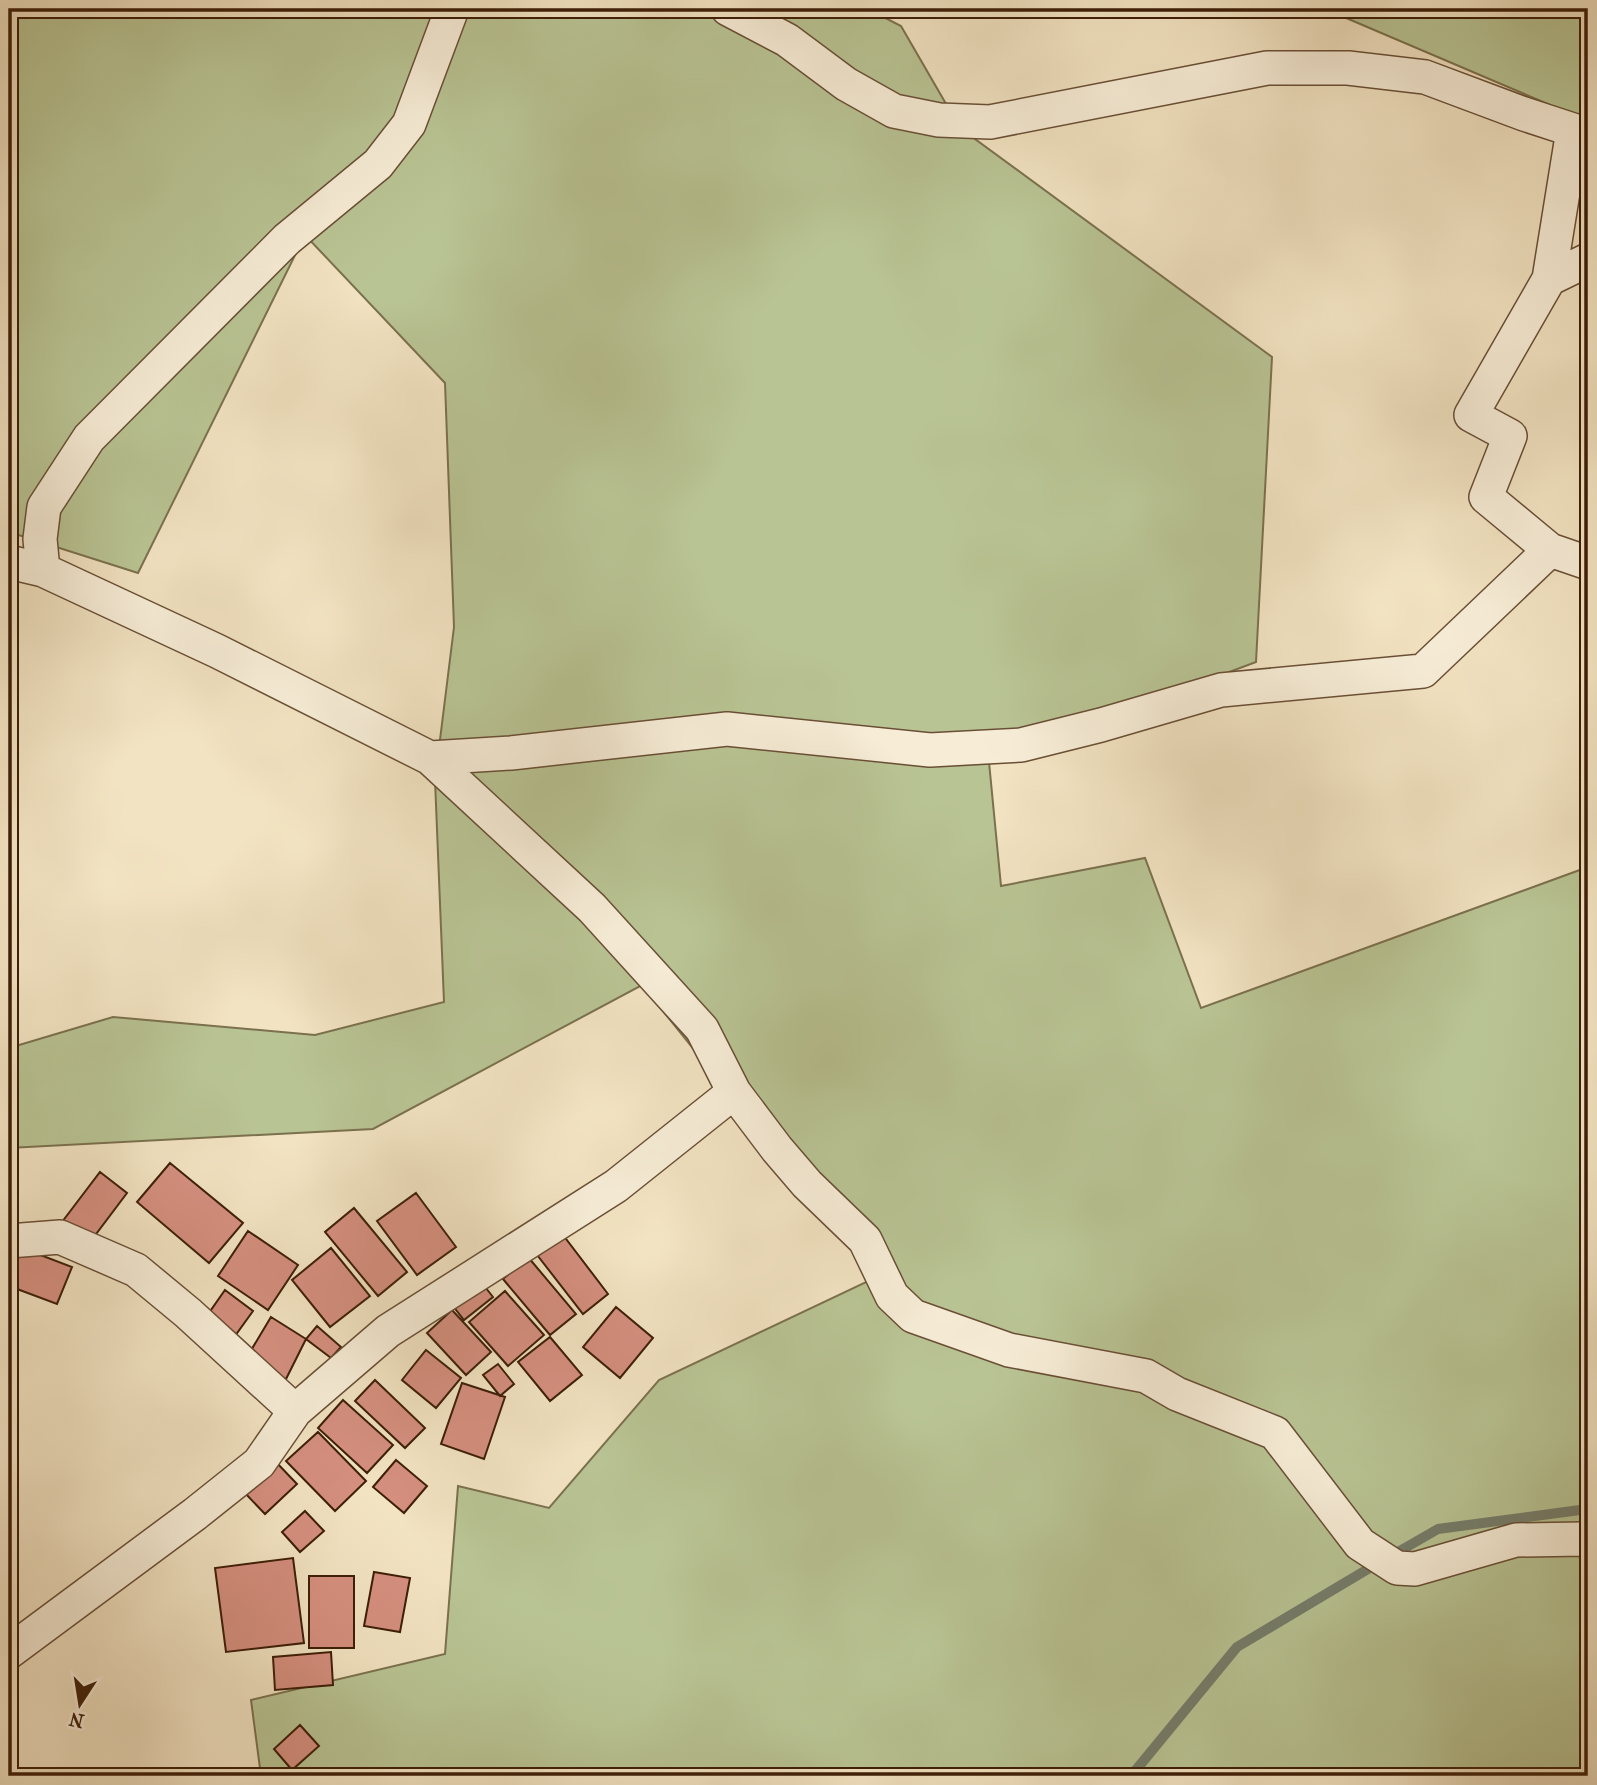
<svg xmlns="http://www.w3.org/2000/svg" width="1597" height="1785" viewBox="0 0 1597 1785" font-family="'IM FELL French Canon',serif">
	<rect width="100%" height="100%" fill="#f2e3c2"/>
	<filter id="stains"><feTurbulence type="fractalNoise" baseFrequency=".00286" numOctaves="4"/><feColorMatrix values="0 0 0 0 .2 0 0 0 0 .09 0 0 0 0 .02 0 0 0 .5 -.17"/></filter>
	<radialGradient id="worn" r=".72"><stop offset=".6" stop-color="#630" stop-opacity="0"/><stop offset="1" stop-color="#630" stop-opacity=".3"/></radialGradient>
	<path fill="#b9c494" stroke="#7b714e" stroke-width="2" d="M9 9H868L901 26 960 128 1272 357 1256 662 989 762 1001 886 1145 858 1201 1008 1588 867V1776H261L251 1700 445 1654 458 1486 549 1508 659 1380 877 1277 642 985 373 1129 9 1148V1048L113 1017 315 1035 444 1002 435 780 454 627 445 383 305 235 138 573 9 532Z
		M1325 9H1588V118L1583 119Z"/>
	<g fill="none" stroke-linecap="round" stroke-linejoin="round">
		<path stroke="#767e6c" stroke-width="10" d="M1391 1556 1438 1529 1580 1510 1588 1507
			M1131 1776 1237 1647 1378 1563"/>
	</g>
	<path fill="#d58f7f" stroke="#3d1e08" stroke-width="2" d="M170 1163 243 1223 209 1263 137 1202Z
		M100 1172 127 1193 90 1242 62 1222Z
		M416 1193 456 1247 417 1275 377 1221Z
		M354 1208 407 1272 378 1296 325 1232Z
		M248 1231 298 1265 268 1310 218 1276Z
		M560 1231 608 1294 583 1314 534 1251Z
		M9 1243 72 1267 57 1304 9 1286Z
		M331 1248 370 1296 330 1327 292 1280Z
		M528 1257 576 1314 550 1335 503 1279Z
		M478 1278 493 1297 464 1320 449 1301Z
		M225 1290 253 1311 232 1340 204 1320Z
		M505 1291 544 1335 508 1366 469 1322Z
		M616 1307 653 1338 620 1378 583 1347Z
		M452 1310 491 1352 466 1375 427 1333Z
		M271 1317 306 1339 286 1379 247 1357Z
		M317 1326 341 1347 331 1358 306 1339Z
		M550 1337 582 1375 550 1401 518 1362Z
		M426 1350 461 1378 436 1408 402 1380Z
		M498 1364 514 1384 500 1396 483 1375Z
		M375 1380 425 1428 405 1448 355 1401Z
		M462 1383 505 1397 484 1459 441 1444Z
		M343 1400 393 1445 367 1473 318 1428Z
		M318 1432 366 1481 335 1511 286 1461Z
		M396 1460 427 1486 404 1513 373 1487Z
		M275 1461 297 1484 265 1514 243 1491Z
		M305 1511 324 1531 300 1552 282 1532Z
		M293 1558 304 1643 226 1652 215 1568Z
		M374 1572 410 1578 400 1632 364 1626Z
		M309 1576H354V1648H309Z
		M331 1652 333 1685 275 1690 273 1657Z
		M300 1725 319 1746 292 1770 274 1749Z"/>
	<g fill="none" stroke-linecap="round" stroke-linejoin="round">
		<g stroke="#6a4f36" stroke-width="36">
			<path id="street" d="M728 9 787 40 846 84 894 111 939 120 990 122 1267 68H1348L1425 77 1524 114 1573 130 1549 279 1471 415 1510 436 1486 497 1550 550 1588 563
				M1549 279 1588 260
				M9 562 43 570 217 651 430 758 592 908 702 1029 734 1092 777 1149 807 1184 865 1240 892 1296 913 1316 1009 1350 1146 1376 1177 1394 1275 1433 1360 1544 1397 1568 1415 1569 1516 1540 1583 1539 1588 1542
				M43 570 40 539 44 507 89 438 287 239 378 164 409 124 452 9
				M430 758 511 753 727 729 930 750 1021 745 1101 725 1221 690 1423 671 1550 550
				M9 1241 60 1237 136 1270 188 1313 295 1411
				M9 1652 195 1514 259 1463 295 1411 388 1331 616 1186 734 1092"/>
		</g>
		<use href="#street" stroke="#f7edd7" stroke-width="33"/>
	</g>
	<rect width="1597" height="1785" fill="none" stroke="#f2e3c2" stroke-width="35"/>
	<rect x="10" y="10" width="1576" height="1764" fill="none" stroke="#3d1e08" stroke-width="3.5"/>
	<rect x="18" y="18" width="1562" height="1750" fill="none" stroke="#3d1e08" stroke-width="2"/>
	<g transform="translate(80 1704) rotate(192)" stroke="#f7edd7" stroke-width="5" paint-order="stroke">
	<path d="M0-5L12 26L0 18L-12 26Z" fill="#3d1e08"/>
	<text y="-10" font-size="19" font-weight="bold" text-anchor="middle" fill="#3d1e08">N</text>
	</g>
	<rect width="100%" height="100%" filter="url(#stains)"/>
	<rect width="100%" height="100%" fill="url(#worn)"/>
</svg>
